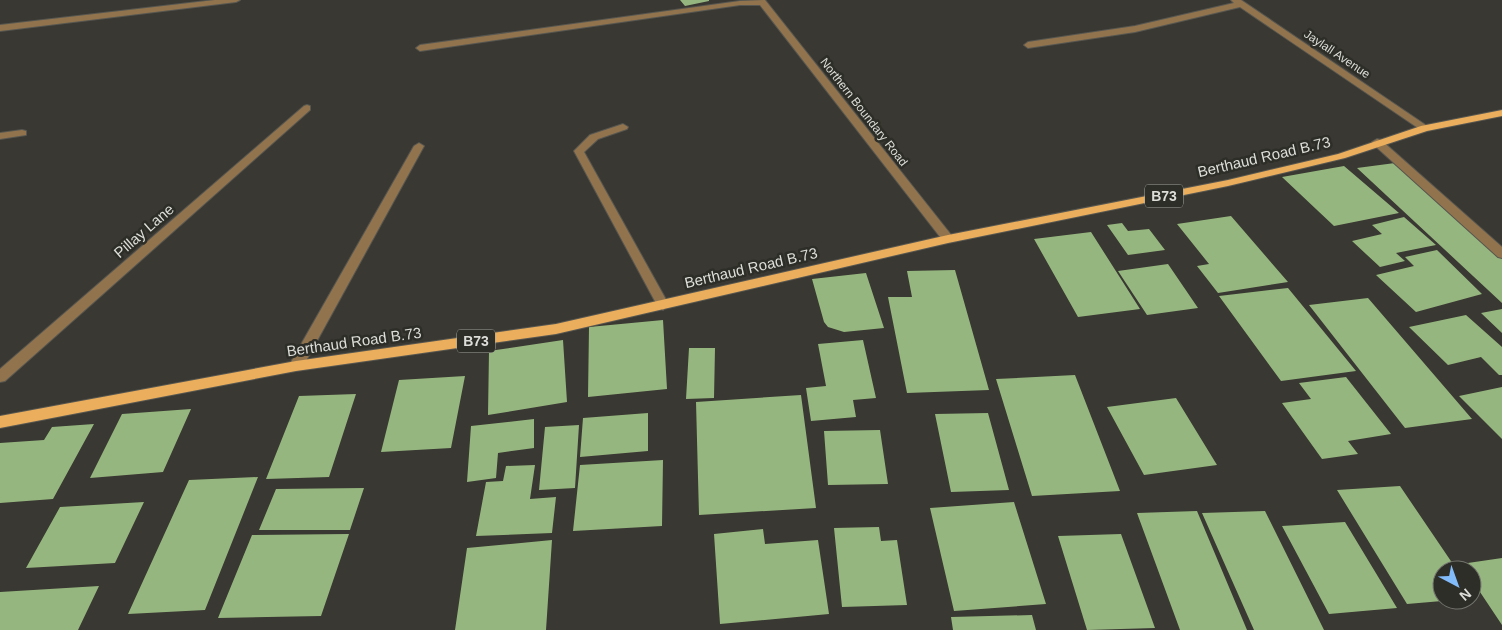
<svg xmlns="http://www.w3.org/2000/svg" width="1502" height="630" viewBox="0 0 1502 630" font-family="Arial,sans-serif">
	<rect width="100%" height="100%" fill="#393832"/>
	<path fill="#96b67f" d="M680 0H709V1L685 6Z
		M1395 163 1502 258V303L1357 168Z
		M1344 166 1399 213 1334 226 1282 177Z
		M1231 216 1288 282 1218 293 1197 266 1209 264 1177 224Z
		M1404 217 1436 245 1396 253 1405 261 1380 267 1352 241 1382 234 1372 225Z
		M1122 223 1128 231 1149 229 1165 250 1128 255 1107 225Z
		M1091 232 1140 309 1078 317 1034 239Z
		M1437 250 1482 294 1416 312 1376 275 1414 266 1405 257Z
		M1168 264 1198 308 1147 315 1118 271Z
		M955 270 989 390 907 393 888 297H912L907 271Z
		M866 273 884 328 844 332 828 327 824 322 812 279Z
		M1288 288 1356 371 1281 381 1219 296Z
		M1368 298 1472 419 1405 428 1309 305Z
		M1502 309V333L1481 313Z
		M1466 315 1502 347V375H1499L1481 357 1448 365 1409 327Z
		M663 320 667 389 588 397 589 327Z
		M563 340 567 402 488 415 489 351Z
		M863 340 876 398 853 400 856 417 811 421 806 388 826 386 818 344Z
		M689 348H715L714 398 686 399Z
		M1075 375 1120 491 1032 496 996 379Z
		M465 376 451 448 381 452 399 380Z
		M1346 377 1391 434 1348 441 1358 454 1322 459 1282 403 1311 399 1299 383Z
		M1502 387V439L1459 396Z
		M356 394 329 477 266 479 299 396Z
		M801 395 816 508 699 515 696 402Z
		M1176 398 1217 465 1144 475 1107 407Z
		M191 409 163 472 90 478 122 414Z
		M648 413V451L580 457 583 418Z
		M988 413 1009 490 951 492 935 414Z
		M534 419V448L498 453 496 478 467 482 471 426Z
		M94 424 53 499 0 503V443L44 440 52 427Z
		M579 425 575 488 539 490 545 427Z
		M880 430 888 484 828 485 824 431Z
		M663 460 662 526 573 531 580 465Z
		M535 465 530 499 556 497 552 533 476 536 486 482 503 481 506 466Z
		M258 477 205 610 128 614 189 480Z
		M1400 486 1457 570H1442V601L1407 604 1337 490Z
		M364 488 350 530H259L276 489Z
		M144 502 115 563 26 568 60 507Z
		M1014 502 1046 604 954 611 930 508Z
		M1197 511 1247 630H1180L1137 513Z
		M1265 511 1324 630H1254L1202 513Z
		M1345 522 1397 608 1329 614 1282 526Z
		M879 527 881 541 897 540 907 605 842 607 834 528Z
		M763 529 765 544 818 540 829 614 720 624 714 534Z
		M349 534 321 616 218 618 252 535Z
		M1121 534 1155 628 1087 630 1058 536Z
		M552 540 546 630H455L467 548Z
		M1502 558V625L1472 580V570H1465L1461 564Z
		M99 586 78 630H0V592Z
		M1032 615 1036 630H953L951 617Z"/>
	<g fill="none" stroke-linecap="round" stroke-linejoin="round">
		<g stroke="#575650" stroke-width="2">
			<path id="minor" d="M215 0H240L236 2 0 31V25Z
				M765 0 952 236 954 239 952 242H944L760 5H740L420 51 416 48 420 45 740 1Z
				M1231 0H1241L1430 128 1425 131 1421 130 1240 7 1135 32 1028 48 1024 45 1028 42 1135 26 1234 3Z
				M307 105 310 106V110L5 381 0 382V369L304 106Z
				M623 124 628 127 627 129 598 139 584 152 669 305 663 310 657 305 574 151 590 135Z
				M22 130 26 131V135L0 139V133Z
				M1377 139 1381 140 1502 247V258L1498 257 1373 144 1372 142Z
				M419 143 424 146 301 370H291L289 366 291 362 414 146Z"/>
		</g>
		<g stroke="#575650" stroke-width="2">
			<path id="major" d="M1502 110V116L1427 131 1345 158 1228 186 948 243 556 334 296 371 0 428V416L296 361 556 324 948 235 1228 180 1338 154 1421 126Z"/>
		</g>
		<use href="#minor" fill="#91744e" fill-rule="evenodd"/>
		<use href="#major" fill="#eaae5c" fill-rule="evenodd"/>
	</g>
	<g text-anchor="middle" stroke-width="5" stroke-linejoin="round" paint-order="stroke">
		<g font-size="12" fill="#ddddd9" stroke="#2e2e28">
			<text transform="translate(1337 54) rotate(34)" y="4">Jaylall Avenue</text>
			<text transform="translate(864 112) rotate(52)" y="4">Northern Boundary Road</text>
		</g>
		<g fill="#2e2e28" stroke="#a8a8a4" stroke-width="1">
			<rect x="1145" y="184.5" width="38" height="23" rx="4"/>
			<rect x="457" y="329.5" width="38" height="23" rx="4"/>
		</g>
		<g font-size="14" font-weight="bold" fill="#ddddd9">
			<text x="1164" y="201">B73</text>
			<text x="476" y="346">B73</text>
		</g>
		<g font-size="15" fill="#ddddd9" stroke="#2e2e28">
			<text transform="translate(1264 157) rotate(-13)" y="5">Berthaud Road B.73</text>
			<text transform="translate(144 231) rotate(-41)" y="5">Pillay Lane</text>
			<text transform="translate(751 268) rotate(-13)" y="5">Berthaud Road B.73</text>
			<text transform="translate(354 342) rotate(-8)" y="5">Berthaud Road B.73</text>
		</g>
	</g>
	<g transform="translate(1457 585) rotate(139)"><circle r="24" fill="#2e2e28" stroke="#74746f"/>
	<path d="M0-4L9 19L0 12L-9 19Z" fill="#83bcfb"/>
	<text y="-8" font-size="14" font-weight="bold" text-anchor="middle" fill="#ddddd9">N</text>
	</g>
</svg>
